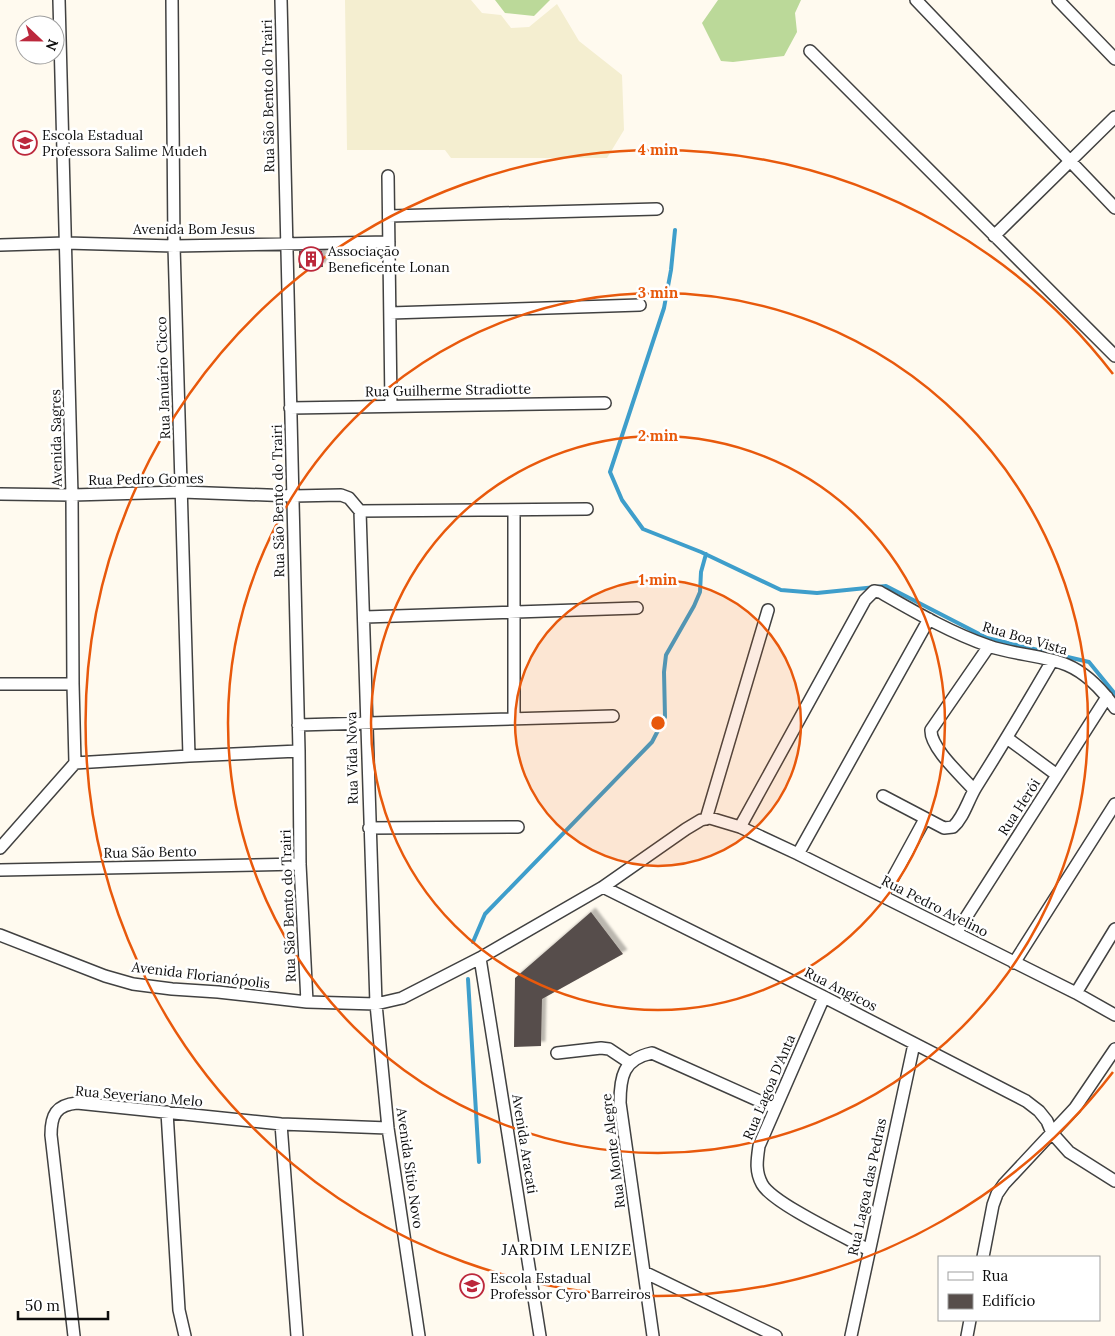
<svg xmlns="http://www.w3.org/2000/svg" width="1115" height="1336" font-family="Lora,serif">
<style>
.farmland{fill:#f4eed0}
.forest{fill:#bbd999}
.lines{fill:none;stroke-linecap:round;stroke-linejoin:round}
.stream{stroke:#3e9ecb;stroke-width:4}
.building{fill:#574e4b;filter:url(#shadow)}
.minor-casing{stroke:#414141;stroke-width:14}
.minor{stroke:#fff;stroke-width:11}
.ring{fill:none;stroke:#e8590c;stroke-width:2.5}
.labels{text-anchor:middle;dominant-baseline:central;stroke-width:5;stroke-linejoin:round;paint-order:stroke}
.street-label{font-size:14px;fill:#0e0e0e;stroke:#fff}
.poi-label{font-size:14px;fill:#0e0e0e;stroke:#fff;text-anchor:start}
.quarter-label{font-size:16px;letter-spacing:1px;fill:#0e0e0e;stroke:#fff}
.centre{fill:#e8590c;stroke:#fff;stroke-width:2.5}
.ring-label{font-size:15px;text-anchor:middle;font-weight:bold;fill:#e8590c;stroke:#fff;stroke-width:5;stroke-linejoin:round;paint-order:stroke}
</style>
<defs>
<filter id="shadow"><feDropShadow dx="4.5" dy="-4.5" stdDeviation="1" flood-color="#0004"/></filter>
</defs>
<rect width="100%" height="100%" fill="#fffaef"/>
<!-- farmland -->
<path class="farmland" d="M345,0H471L482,13L501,15L511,28L529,27L557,4L579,41L622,75L624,130L607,158H451L445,150H347Z"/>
<!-- forest -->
<path class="forest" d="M495,0H550L534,16L505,13Z
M718,0H801L795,13L797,32L784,56L733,62L721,61L702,23Z"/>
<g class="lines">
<!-- stream -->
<path class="stream" d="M675,230L671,270L664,308L610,472L622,500L643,529L701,552L781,590L817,593L886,586L987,638L1089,662L1115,694
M473,942L485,914L652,742L665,717L664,672L666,655L694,606L700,592L701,572L706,554
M468,979L479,1162"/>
</g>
<!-- building -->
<path class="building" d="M299,251H322L323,267L299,268Z
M591,912L623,954L542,999L541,1046L514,1047L515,978Z"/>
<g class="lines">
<!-- minor casing -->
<g class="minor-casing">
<path id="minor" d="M172,0L174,246L189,756
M281,0L299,751L300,864L307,1002
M916,0L1115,208
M1058,0L1115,59
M810,51L1115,356
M388,176L391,405
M389,216L657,209
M994,236L1115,117
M0,245L66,243L174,246L389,242
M390,313L640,305
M290,408L605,403
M0,494L72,495L182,492L293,496L341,495L349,498L360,511
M514,510V718
M360,511L376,1004L388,1128L419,1336
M360,511L587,509
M365,617L637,608
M0,684H73
M298,725L613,716
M1007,738L1057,775
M75,763L189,756L299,751
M974,790C963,777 930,748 931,730L989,646
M883,796L944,828L953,827C964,817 968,800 976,787C1002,746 1027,704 1052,661
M706,819L768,610
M740,827L865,600L874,591L880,592C915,612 951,633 989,646C1014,655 1043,655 1067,665C1086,673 1103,691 1115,708
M369,828L518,827
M0,848L75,763L73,684L72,495L59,0
M798,854L929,619
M0,870L300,864
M603,887L824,997L1026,1101L1039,1111L1047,1121L1052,1133L1069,1152L1115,1181
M883,896L925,819
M956,933L1107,697
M0,935L105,976L133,984L172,989L218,992L307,1002L376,1004L402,998L480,958L603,887L686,829L701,820L710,818L740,827L798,854L1076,993L1115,1015
M480,958L540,1336
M1014,963L1115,804
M1076,993L1115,929
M824,997L759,1146C757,1160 755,1171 762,1184C772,1203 847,1238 869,1250
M557,1053L601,1048L609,1049L630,1063
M167,1112L179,1310L185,1336
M281,1124L297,1336
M983,1257L993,1205L997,1194L1004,1184L1075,1108L1115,1049
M644,1272L776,1336
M74,1336L51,1135C51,1115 56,1105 77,1103L281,1124L388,1128
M653,1336L620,1103C620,1077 623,1059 652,1053L775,1108
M851,1336L914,1044
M967,1336L970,1320"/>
</g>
<!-- minor -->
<use href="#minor" class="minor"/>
</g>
<!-- distance rings -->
<circle cx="658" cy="723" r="143" fill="#e8590c" fill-opacity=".12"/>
<g class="ring">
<circle cx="658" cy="723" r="143"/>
<circle cx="658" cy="723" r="287"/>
<circle cx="658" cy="723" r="430"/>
<path d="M1113 1072A573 573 0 1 1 1113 374"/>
</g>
<!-- icons -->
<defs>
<g id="school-ring" transform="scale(1.25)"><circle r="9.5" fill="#fff" stroke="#bc283c" stroke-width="1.5"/><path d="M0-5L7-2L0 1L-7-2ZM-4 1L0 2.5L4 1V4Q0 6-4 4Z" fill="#bc283c"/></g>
<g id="building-ring" transform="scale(1.25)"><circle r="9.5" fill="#fff" stroke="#bc283c" stroke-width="1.5"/><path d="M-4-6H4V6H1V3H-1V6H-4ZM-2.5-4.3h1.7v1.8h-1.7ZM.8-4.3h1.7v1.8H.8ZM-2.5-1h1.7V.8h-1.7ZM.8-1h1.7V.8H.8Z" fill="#bc283c"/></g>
</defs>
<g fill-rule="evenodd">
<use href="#school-ring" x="25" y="143"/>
<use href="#building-ring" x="311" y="259"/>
<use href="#school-ring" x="472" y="1286"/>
</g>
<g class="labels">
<!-- street labels -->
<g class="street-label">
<text transform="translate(268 96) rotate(-91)">Rua São Bento do Trairi</text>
<text x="194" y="229">Avenida Bom Jesus</text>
<text transform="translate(163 378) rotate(-92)">Rua Januário Cicco</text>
<text transform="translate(448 390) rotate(-1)">Rua Guilherme Stradiotte</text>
<text transform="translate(56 438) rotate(-91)">Avenida Sagres</text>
<text transform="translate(146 479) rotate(-1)">Rua Pedro Gomes</text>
<text transform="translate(278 501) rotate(-91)">Rua São Bento do Trairi</text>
<text transform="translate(1025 638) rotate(16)">Rua Boa Vista</text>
<text transform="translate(352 758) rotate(-91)">Rua Vida Nova</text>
<text transform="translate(1019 807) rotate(-57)">Rua Herói</text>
<text transform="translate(150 852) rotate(-1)">Rua São Bento</text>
<text transform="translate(288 906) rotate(-92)">Rua São Bento do Trairi</text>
<text transform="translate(935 906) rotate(27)">Rua Pedro Avelino</text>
<text transform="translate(201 975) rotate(7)">Avenida Florianópolis</text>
<text transform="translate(841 989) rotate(27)">Rua Angicos</text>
<text transform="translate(769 1087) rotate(-67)">Rua Lagoa D'Anta</text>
<text transform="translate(139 1096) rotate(5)">Rua Severiano Melo</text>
<text transform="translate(525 1144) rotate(81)">Avenida Aracati</text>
<text transform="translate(613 1151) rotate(-97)">Rua Monte Alegre</text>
<text transform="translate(410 1168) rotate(82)">Avenida Sítio Novo</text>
<text transform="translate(867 1187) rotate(-78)">Rua Lagoa das Pedras</text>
</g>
<!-- poi labels -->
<g class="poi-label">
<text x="42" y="135">Escola Estadual<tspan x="42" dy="16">Professora Salime Mudeh</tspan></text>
<text x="328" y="251">Associação<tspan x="328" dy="16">Beneficente Lonan</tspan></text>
<text x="490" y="1278">Escola Estadual<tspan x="490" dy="16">Professor Cyro Barreiros</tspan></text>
</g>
<!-- quarter labels -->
<g class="quarter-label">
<text x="567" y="1249">JARDIM LENIZE</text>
</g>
</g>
<circle cx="658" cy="723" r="8" class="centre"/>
<g class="ring-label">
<text x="658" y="155">4 min</text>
<text x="658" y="298">3 min</text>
<text x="658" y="441">2 min</text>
<text x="658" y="585">1 min</text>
</g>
<!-- legend -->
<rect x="938" y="1256" width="162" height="65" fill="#ffffff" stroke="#9f9f9f"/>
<rect x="948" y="1272" width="25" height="8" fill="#ffffff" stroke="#9f9f9f"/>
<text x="982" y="1281" font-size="15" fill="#0e0e0e">Rua</text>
<rect x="948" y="1294" width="25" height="15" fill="#574e4b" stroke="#9f9f9f"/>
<text x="982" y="1306" font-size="15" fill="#0e0e0e">Edifício</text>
<!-- north arrow -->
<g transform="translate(40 40) rotate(112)"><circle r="24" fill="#ffffff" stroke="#9f9f9f"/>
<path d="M0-4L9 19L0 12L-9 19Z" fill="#bc283c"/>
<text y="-8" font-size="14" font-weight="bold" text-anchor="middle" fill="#0e0e0e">N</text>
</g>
<!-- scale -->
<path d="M18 1311v8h90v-8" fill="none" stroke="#0e0e0e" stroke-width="2.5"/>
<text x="25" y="1311" font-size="15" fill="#0e0e0e" stroke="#ffffff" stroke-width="4" paint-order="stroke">50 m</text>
</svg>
